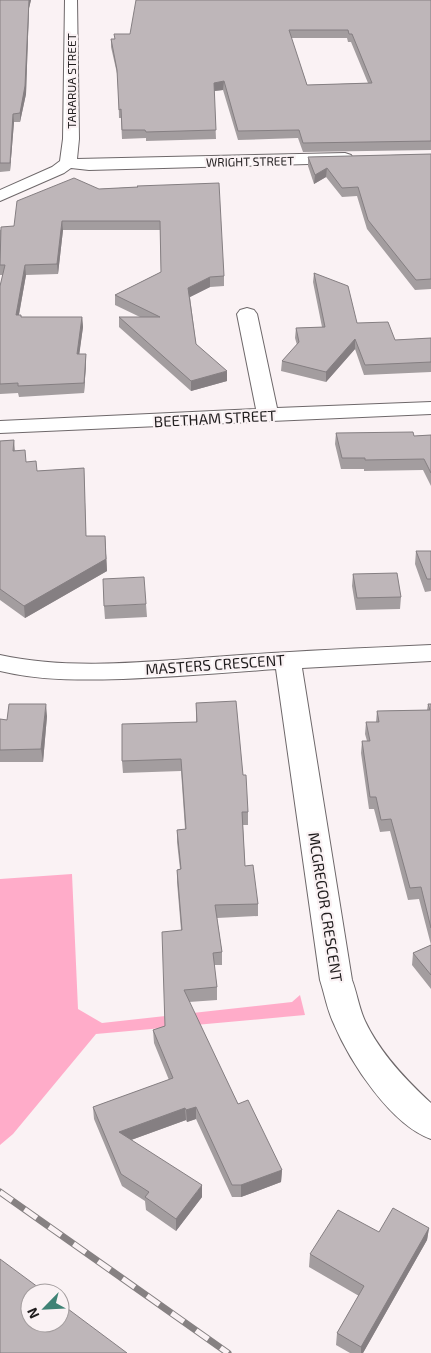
<svg xmlns="http://www.w3.org/2000/svg" width="431" height="1353" font-family="'Exo 2',sans-serif">
<style>
.green{fill:#ffacc9}
.lines{fill:none;stroke-linecap:round;stroke-linejoin:round}
.street-casing{stroke:#6e686a;stroke-width:2}
.street{fill:#fff;fill-rule:evenodd}
.rail-casing{stroke:#868182;stroke-width:7}
.rail{stroke:#faf2f4;stroke-width:5;stroke-dasharray:15;stroke-linecap:butt}
.wall{fill:#a39d9f;fill-rule:evenodd}
.shaded-wall{fill:#857f82}
.building{fill:#beb6b9;stroke:#857f82;fill-rule:evenodd}
.labels{text-anchor:middle;dominant-baseline:central;stroke-width:4.5;stroke-linejoin:round;paint-order:stroke}
.far-street-label{font-size:12px;fill:#201d1e;stroke:#faf2f4}
.street-label{font-size:15px;fill:#201d1e;stroke:#faf2f4}
</style>
<rect width="100%" height="100%" fill="#faf2f4"/>
<!-- green -->
<path class="green" d="M72,874L78,1009L102,1023L292,1002L300,995L305,1015L96,1034L13,1134L0,1145V879Z"/>
<g class="lines">
<!-- street casing -->
<g class="street-casing">
<path id="street" d="M65,0H77L79,139L77,159L345,153L351,155L353,158L351,161L345,163L89,170L71,168L64,173L0,201V190L52,167L60,161L63,139Z
M247,308L254,310L257,314L277,408L431,402V414L0,433V421L256,409L237,314L240,310Z
M431,645V661L302,668L352,980C357,993 359,1008 365,1021C380,1053 406,1080 431,1103V1139C391,1125 350,1062 334,1024C327,1010 325,995 320,980L276,669C225,673 174,677 123,679C81,680 41,681 0,671V655C72,671 153,661 227,656C295,651 363,648 431,645Z"/>
</g>
<!-- street -->
<use href="#street" class="street"/>
<!-- rail casing -->
<g class="rail-casing">
<path id="rail" d="M0,1192L228,1353"/>
</g>
<!-- rail -->
<use href="#rail" class="rail"/>
</g>
<!-- wall -->
<path class="wall" d="M0,0H31L29,8L26,94L20,122H14L10,171L0,172Z
M431,0V150L303,152L298,138L238,140L223,90L214,91L216,139L146,141V138L122,139L121,118H119L118,78L111,47V39H114L130,34ZM291,38H347L348,42H351L368,83L307,85Z
M431,154V289L415,290L367,229L357,196L342,197L326,177L314,184L308,166V157Z
M137,187L224,276V286L210,287L190,297L196,344L227,381L191,391L119,327V317H140L115,305V295L161,272L160,230H63L58,274L26,275L19,315L22,317H82L83,327L79,354H86V364L84,393L19,397L18,393L0,394V286L3,275H0V230L14,226L99,189Z
M314,273L357,323L395,340L431,338V372L364,375L355,349L326,382L281,371L282,361L297,345L295,338L296,328L322,327L313,282Z
M336,433L414,436L431,435V486L423,470L364,471V469H341L335,444Z
M14,440L15,450L26,462L37,471L84,468L86,536H105L107,571L25,618L0,600V441Z
M416,551H431V591L425,592L415,564Z
M353,574L401,597L400,609L356,610L352,586Z
M146,604L147,617L105,619L104,606Z
M196,703L243,775L248,812V825H243L245,866L258,904V916L217,918L222,952V965H214L217,987V1000L189,1002L238,1104L282,1170L281,1182L241,1197H232L196,1119L187,1122L186,1120L131,1140L202,1197L176,1231L146,1210L145,1201L122,1186L94,1119L93,1107L169,1080L154,1043L153,1030L165,1026L181,930L177,882V870L180,869L177,842V830L185,829L181,771L123,773L122,761L196,722Z
M428,704H431V989L412,965L413,953L431,945L419,899L408,900L390,831L380,832L374,809H369L361,753L362,741H367L365,734L366,722H376L377,711L427,710Z
M47,716L43,762H0V719L7,720Z
M429,1228L427,1240L363,1353H350L336,1345L337,1333L359,1296L309,1267L310,1254L379,1232Z"/>
<!-- shaded-wall -->
<path class="shaded-wall" d="M29,0H31L29,8L26,94L20,122V113Z
M224,81L223,90L214,91V83Z
M13,114L14,122L10,171V163Z
M327,168L326,177L314,184L315,175Z
M62,221L63,230L58,274L57,264Z
M25,265L26,275L17,325L16,315Z
M210,277V287L188,298V288Z
M82,317L83,327L78,364L77,354Z
M355,339V349L326,382V372Z
M86,354V364L84,393V383Z
M227,371V381L191,391V381Z
M105,536L107,571L25,618L24,606Z
M46,704L47,716L43,762L41,749Z
M196,1107V1119L187,1122L186,1110Z
M185,1108L186,1120L120,1144L119,1132Z
M282,1170L281,1182L241,1197V1185Z
M202,1185V1197L176,1231V1219Z
M429,1228L427,1240L363,1353H361V1347Z"/>
<!-- building -->
<path class="building" d="M0,0H29L25,86L20,113L13,114L10,163H0Z
M136,0H431V141L303,143L299,130L238,131L224,81L214,83L216,130L146,132L145,130H122L121,109L119,110L117,70L111,39H115L114,34H130ZM289,30H348L349,34H352L372,83L307,85Z
M431,154V279L416,280L368,220L358,187L342,188L327,168L315,175L308,157Z
M74,178L99,189L138,187L137,186L219,183L224,276L210,277L188,288L196,344L227,371L191,381L119,317H160L115,295L161,272L160,221H62L57,264L25,265L16,315H21V317H82L77,354H86L84,383L18,386V383L0,384V286L5,265H0L1,227L14,226L17,201Z
M314,273L348,286L357,323L388,322L395,340L431,338V362L365,365L355,339L326,372L282,361L299,342L296,328L325,327Z
M413,432L414,436L431,435V473L424,459L365,460V458H342L336,433Z
M14,440L13,451L25,450L26,462L36,461L37,471L84,468L86,536H105L106,559L24,606L0,589V441Z
M416,551H431V579H427Z
M397,573L401,597L357,598L353,574Z
M144,577L146,604L104,606L103,579Z
M236,701L243,775H246L248,812H242L245,866L253,865L258,904L215,905L222,952L213,953L217,987L184,990L238,1104L248,1100L282,1170L241,1185H232L196,1107L186,1110L185,1108L119,1132L202,1185L176,1219L145,1197L149,1192L121,1174L93,1107L173,1078L153,1030L165,1026L162,932L182,930L177,870L181,869L177,830L186,829L181,759L122,761V724L197,722L196,703Z
M9,704H46L41,749L0,750V719L7,720Z
M428,704H431V928L421,887L410,888L391,819L381,820L376,797H370L362,741H370L366,722H379L377,711L430,710Z
M431,945V975L413,953Z
M393,1208L429,1228L361,1347L337,1333L364,1286L310,1254L338,1210L379,1232Z
M0,1259L46,1293H30V1323H60V1303L127,1353H0Z"/>
<g class="labels">
<!-- far-street labels -->
<g class="far-street-label">
<text transform="translate(71 81) rotate(-90)">TARARUA STREET</text>
<text transform="translate(250 161) rotate(-1)">WRIGHT STREET</text>
</g>
<!-- street labels -->
<g class="street-label">
<text transform="translate(215 418) rotate(-3)">BEETHAM STREET</text>
<text transform="translate(215 664) rotate(-4)">MASTERS CRESCENT</text>
<text transform="translate(326 907) rotate(81)">MCGREGOR CRESCENT</text>
</g>
</g>
<!-- north arrow -->
<g transform="translate(45 1308) rotate(246)"><circle r="24" fill="#faf2f4" stroke="#a39d9e"/>
<path d="M0-4L9 19L0 12L-9 19Z" fill="#3f8275"/>
<text y="-8" font-size="14" font-weight="bold" text-anchor="middle" fill="#201d1e">N</text>
</g>
</svg>
